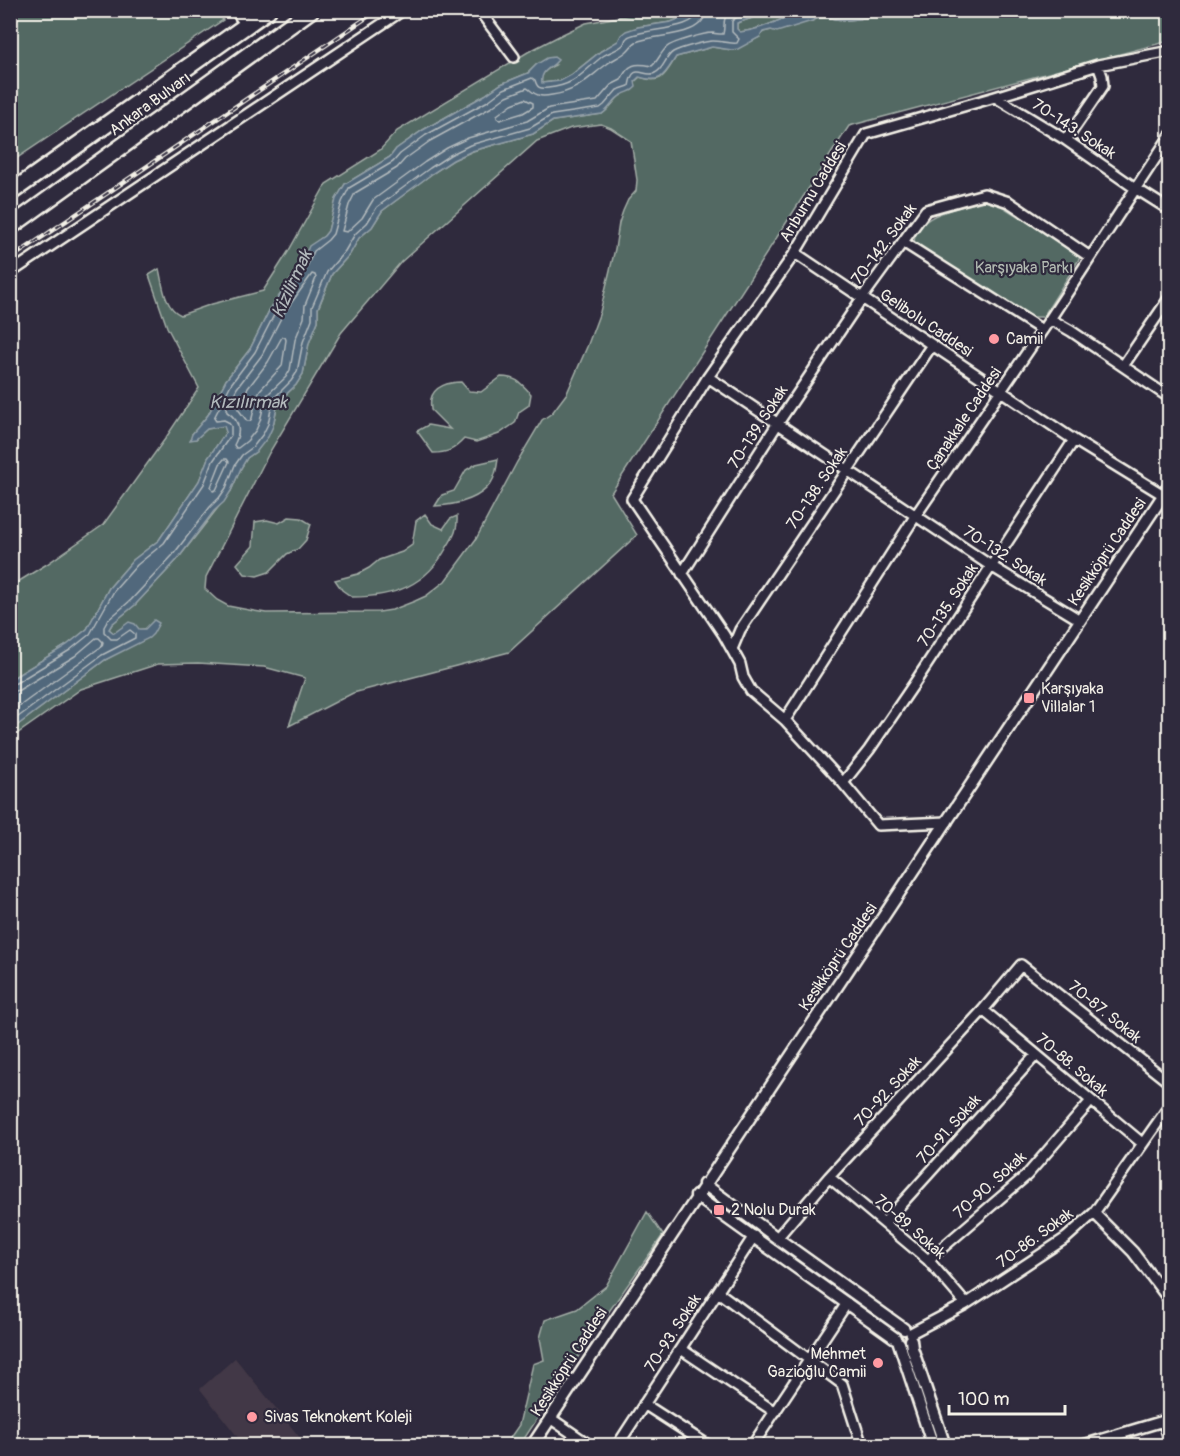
<svg xmlns="http://www.w3.org/2000/svg" width="1180" height="1456" font-family="Pangolin,sans-serif">
<style>
.built{fill:#423846}
.green{fill:#526964;stroke:#a3ada6;stroke-width:1.5;fill-rule:evenodd}
.water{fill:#51687c;stroke:#929fa7;stroke-width:1.5}
.lines{fill:none;stroke-linecap:round;stroke-linejoin:round}
.shore{stroke:#b3babd;stroke-width:1.5}
.minor-casing{stroke:#f4f1e8;stroke-width:14}
.tertiary-casing{stroke:#f4f1e8;stroke-width:15}
.trunk-casing{stroke:#f4f1e8;stroke-width:20}
.minor{stroke:#2f2a3d;stroke-width:9}
.tertiary{stroke:#2f2a3d;stroke-width:10}
.trunk{stroke:#2f2a3d;stroke-width:15}
.rail-casing{stroke:#f4f1e8;stroke-width:4.5}
.rail{stroke:#2f2a3d;stroke-width:2;stroke-dasharray:7;stroke-linecap:butt}
.poi-dot{fill:#ff9aa2;stroke:#2f2a3d;stroke-width:2}
.labels{text-anchor:middle;dominant-baseline:central;stroke-width:4.5;stroke-linejoin:round;paint-order:stroke}
.street-label{font-size:16px;fill:#f4f1e8;stroke:#2f2a3d}
.park-label{font-size:16px;fill:#b3bbb3;stroke:#2f2a3d}
.poi-label{font-size:16px;fill:#f4f1e8;stroke:#2f2a3d;text-anchor:start}
.water-label{font-size:18px;font-style:italic;fill:#b3babd;stroke:#2f2a3d}
</style>
<rect width="100%" height="100%" fill="#2f2a3d"/>
<filter id="ink" filterUnits="userSpaceOnUse"><feTurbulence type="fractalNoise" baseFrequency=".0167" numOctaves="2"/><feDisplacementMap in="SourceGraphic" scale="12" xChannelSelector="R" yChannelSelector="G"/><feConvolveMatrix kernelMatrix="1 2 1 2 8 2 1 2 1" color-interpolation-filters="sRGB"/></filter>
<g filter="url(#ink)">
<!-- built -->
<path class="built" d="M235,1358L306,1445H244L200,1389Z"/>
<!-- green -->
<path class="green" d="M11,10H217L223,20L11,162Z
M900,10L1169,11V41L849,126L611,493L637,535L509,652L353,693L289,726L305,678L264,667L198,663L158,664L81,689L11,738V730L105,660L124,649L145,629L114,634L109,629L112,624L135,605L177,560L231,491L241,468L247,458L257,451L273,426L278,402L296,385L303,374L309,343L318,321V309L332,274L350,254L359,238L372,227L382,211L433,173L453,160L473,151L533,134L553,121L602,114L608,109L620,95L640,77C662,85 665,75 676,57L712,47L732,50L760,37L763,32L812,21C824,14 836,21 849,20C865,19 881,15 897,12ZM601,124L611,128L631,141L637,180L636,191L628,200L623,211L619,223L615,249L600,312L587,347L567,393L552,413L542,420L517,462L476,539L445,581L426,596L415,601L392,610L379,612L266,613L254,611L228,606L217,600L205,589L206,577L269,453L341,333L401,262L537,141L571,128Z
M650,11H699L671,22L638,27L619,41L601,51L571,75L560,81L541,83C541,72 546,70 555,65L537,64L528,73L501,84L485,95L423,130L396,149L390,157L345,184L336,200L328,231L324,236L309,247L300,267L270,309L250,349L226,380L208,415L192,434L196,439L207,429L225,426L226,432L208,458L199,481L159,540L133,560L109,588L87,629L67,645L11,679V586L47,564L103,525L165,439L199,388L167,327L149,275L159,269C163,285 164,308 181,315L212,304L263,291L288,252L326,184L380,150L397,131L528,52L563,34L586,23Z
M763,11H845C829,16 814,9 799,13C779,19 761,30 740,32L737,29V23L752,18L757,14Z
M984,201L997,203L1081,256L1043,317H1027L914,243C915,213 961,207 984,201Z
M501,377C516,377 520,382 531,394L529,405L519,412L515,423L499,434L476,442L464,439C454,450 447,453 433,453L417,431L428,425L450,429L431,410C431,407 430,403 431,399C434,386 449,382 461,382L469,391L481,392Z
M498,459C497,467 496,476 491,483C479,500 455,505 435,506L442,495L454,491L466,470L476,464Z
M425,514L432,524L443,529L450,519L457,516C458,529 454,536 447,547C426,586 394,597 352,597L342,590L335,580L358,574L369,568L379,560L402,552L412,545L416,521Z
M289,517L301,518L311,524L306,540L298,549L287,554L269,572L257,576L245,574L237,564L253,546L255,522L267,520L279,523Z
M647,1212L663,1235L593,1334L520,1445H505L519,1425L533,1364L544,1360L540,1338L545,1320L577,1309L606,1286Z"/>
<!-- water -->
<path class="water" d="M845,11H900L897,12C881,15 865,19 849,20C836,21 824,14 812,21L777,32L771,30L763,32L760,37L738,49L732,50L712,47L676,57C664,75 662,84 639,77L635,81L636,87C631,93 628,91 622,95C614,98 610,109 602,114L553,121L533,134L472,151L453,160L433,173L382,211L372,227L359,238L350,254L332,274L318,308V321L309,343L303,374L296,385L278,402L273,426L268,437L257,451L247,458L241,468L231,491L224,502L214,511L177,560L135,605L112,624L109,629L114,633L129,622L135,624L139,629H145L154,620L159,623L153,634L149,638L105,660L11,730V679L67,645L87,629L109,588L133,560L159,540L199,481L208,458L226,432L224,426L207,429L196,439L190,440L192,434L208,415L226,380L250,349L270,309L300,267L309,246L324,236L328,231L336,199L345,184L390,157L396,149L423,130L485,95L501,84L528,73L537,64L547,58L554,57L558,60C551,69 540,70 542,83L560,81L571,75L601,51L618,41L621,35L626,31L638,27L671,22L699,11H763L757,14L752,18L737,23V29L740,32C762,30 779,19 799,13C814,9 829,16 845,11Z"/>
<g class="lines">
<!-- shore -->
<path class="shore" d="M706,10C705,38 654,34 636,42C631,45 631,48 626,52C620,57 613,59 607,64C588,78 577,92 552,95C547,96 542,97 538,95C533,94 531,90 527,88L507,96L492,107L430,141L405,159L397,168L355,193L349,205L342,231L347,232L362,218L373,200L425,162L447,148L468,138L527,121L549,108L597,101L611,85L621,80C628,63 636,63 652,66C658,61 661,52 667,47C673,42 704,33 713,33C716,34 720,34 723,34C726,24 720,18 733,10
M525,99L533,103V107L523,113L500,120L497,118V115L512,104Z
M312,274L315,275L316,278L305,305L304,318L295,340L290,370L286,377L266,396L260,421L256,430L247,441L238,448H236L234,445C241,432 240,420 227,412L226,409L237,388L262,355L282,316Z
M282,337H285L286,340L282,366L260,390L257,396L252,418L250,421H247L238,409V406L245,392L268,362Z
M224,459H227L229,462L216,490L213,491L211,487L220,464Z
M10,684L16,683L70,650L90,634L114,591L137,565L164,543L204,484L213,461L231,435V426L228,422L224,420L216,421L214,418L231,384L255,352L275,313L305,271L314,251L328,240L333,234L342,202L349,188L393,162L400,154L426,135L488,101L504,89L532,78L535,80C537,88 540,89 548,88C577,85 582,72 603,56C609,52 618,50 623,45C627,40 623,41 628,37C643,28 697,31 699,10
M10,692L19,690L75,656L96,638H99L103,642L102,646L10,713
M10,723L102,655L135,638V634L130,630L117,639H111L104,632V627L108,620L131,600L172,556L210,507L219,498L226,488L235,465L242,455L253,447L263,434L268,424L273,399L291,381L297,372L303,342L312,319V307L327,272L345,251L355,234L367,223L377,207L430,168L450,155L470,145L530,128L552,115L600,108L604,105L617,90L629,86C633,60 645,79 655,73C664,69 665,57 673,52C680,48 706,41 713,41C721,41 729,44 737,43L739,39L732,32V21C737,15 746,16 751,10"/>
<!-- minor casing -->
<g class="minor-casing">
<path id="minor" d="M479,10L514,57
M995,97L1066,140L1135,188L1170,210
M1066,140L1103,86L1102,76L1098,65
M903,242L1042,330
M795,253L1074,440L1170,499
M10,273L403,10
M1050,319L1071,331L1170,398
M1123,366L1170,297
M708,377L991,566L1080,620
M682,574L778,423L862,298L926,210L984,194L1009,202L1090,257
M732,649L740,630L932,345
M785,720L916,515L1050,319L1170,136
M843,783L869,750L914,684L1074,440
M947,822L878,825L843,783L785,720L751,691L743,677L740,664L724,635L632,499L708,377L795,253L866,134L995,97L1098,65L1170,51
M983,1010L1142,1143
M829,1177L928,1260L966,1304
M1094,1213L1133,1252L1170,1301
M884,1223L1036,1055
M777,1238L829,1177L983,1010L1021,965L1170,1083
M928,1260L1027,1175L1091,1101
M718,1292L842,1384L862,1446
M911,1333L966,1304L1066,1238L1094,1213L1170,1105
M681,1349L775,1412
M644,1404L709,1446
M550,1418L591,1446
M1163,1421L1170,1440
M617,1446L754,1236
M752,1446L847,1303
M1080,1446L1170,1419"/>
</g>
<!-- tertiary casing -->
<g class="tertiary-casing">
<path id="tertiary" d="M236,10L247,26
M704,1184L777,1238L904,1329
M696,1196L895,1338
M911,1340L912,1348L945,1446
M899,1343L933,1446
M532,1446L1170,485"/>
</g>
<!-- trunk casing -->
<g class="trunk-casing">
<path id="trunk" d="M10,193L268,10
M10,227L311,10"/>
</g>
<!-- minor -->
<use href="#minor" class="minor"/>
<!-- tertiary -->
<use href="#tertiary" class="tertiary"/>
<!-- trunk -->
<use href="#trunk" class="trunk"/>
<!-- rail casing -->
<g class="rail-casing">
<path id="rail" d="M10,259L378,10"/>
</g>
<!-- rail -->
<use href="#rail" class="rail"/>
</g>
</g>
<!-- markers -->
<g class="poi-dot">
<circle cx="994" cy="339" r="6"/>
<rect x="1023" y="692" width="12" height="12" rx="3"/>
<rect x="713" y="1204" width="12" height="12" rx="3"/>
<circle cx="878" cy="1363" r="6"/>
<circle cx="252" cy="1417" r="6"/>
</g>
<g class="labels">
<!-- street labels -->
<g class="street-label">
<text transform="translate(150 104) rotate(-36)">Ankara Bulvarı</text>
<text transform="translate(1074 129) rotate(33)">70-143. Sokak</text>
<text transform="translate(813 192) rotate(-59)">Arıburnu Caddesi</text>
<text transform="translate(884 244) rotate(-53)">70-142. Sokak</text>
<text transform="translate(926 323) rotate(34)">Gelibolu Caddesi</text>
<text transform="translate(964 419) rotate(-56)">Çanakkale Caddesi</text>
<text transform="translate(758 427) rotate(-57)">70-139. Sokak</text>
<text transform="translate(817 488) rotate(-56)">70-138. Sokak</text>
<text transform="translate(1107 552) rotate(-56)">Kesikköprü Caddesi</text>
<text transform="translate(1005 556) rotate(33)">70-132. Sokak</text>
<text transform="translate(948 605) rotate(-57)">70-135. Sokak</text>
<text transform="translate(838 957) rotate(-56)">Kesikköprü Caddesi</text>
<text transform="translate(1105 1012) rotate(39)">70-87. Sokak</text>
<text transform="translate(1072 1065) rotate(40)">70-88. Sokak</text>
<text transform="translate(888 1091) rotate(-47)">70-92. Sokak</text>
<text transform="translate(949 1129) rotate(-48)">70-91. Sokak</text>
<text transform="translate(990 1185) rotate(-42)">70-90. Sokak</text>
<text transform="translate(910 1227) rotate(41)">70-89. Sokak</text>
<text transform="translate(1035 1238) rotate(-36)">70-86. Sokak</text>
<text transform="translate(673 1333) rotate(-57)">70-93. Sokak</text>
<text transform="translate(569 1362) rotate(-57)">Kesikköprü Caddesi</text>
</g>
<!-- park labels -->
<g class="park-label">
<text x="1024" y="268">Karşıyaka Parkı</text>
</g>
<!-- poi labels -->
<g class="poi-label">
<text x="1006" y="339">Camii</text>
<text x="1041" y="689">Karşıyaka<tspan x="1041" dy="18">Villalar 1</tspan></text>
<text x="731" y="1210">2 Nolu Durak</text>
<text x="866" y="1354" text-anchor="end">Mehmet<tspan x="866" dy="18">Gazioğlu Camii</tspan></text>
<text x="264" y="1417">Sivas Teknokent Koleji</text>
</g>
<!-- water labels -->
<g class="water-label">
<text transform="translate(292 284) rotate(-65)">Kizilirmak</text>
<text x="248" y="402">Kızılırmak</text>
</g>
</g>
<!-- margin -->
<rect width="1180" height="1456" fill="none" stroke="#2f2a3d" stroke-width="36"/>
<rect x="18" y="18" width="1144" height="1420" fill="none" stroke="#f4f1e8" stroke-width="2" filter="url(#ink)"/>
<!-- scale -->
<path d="M949 1405v9h116v-9" fill="none" stroke="#f4f1e8" stroke-width="3"/>
<text x="958" y="1405" font-size="18" fill="#f4f1e8" stroke="#2f2a3d" stroke-width="4.5" paint-order="stroke">100 m</text>
</svg>
